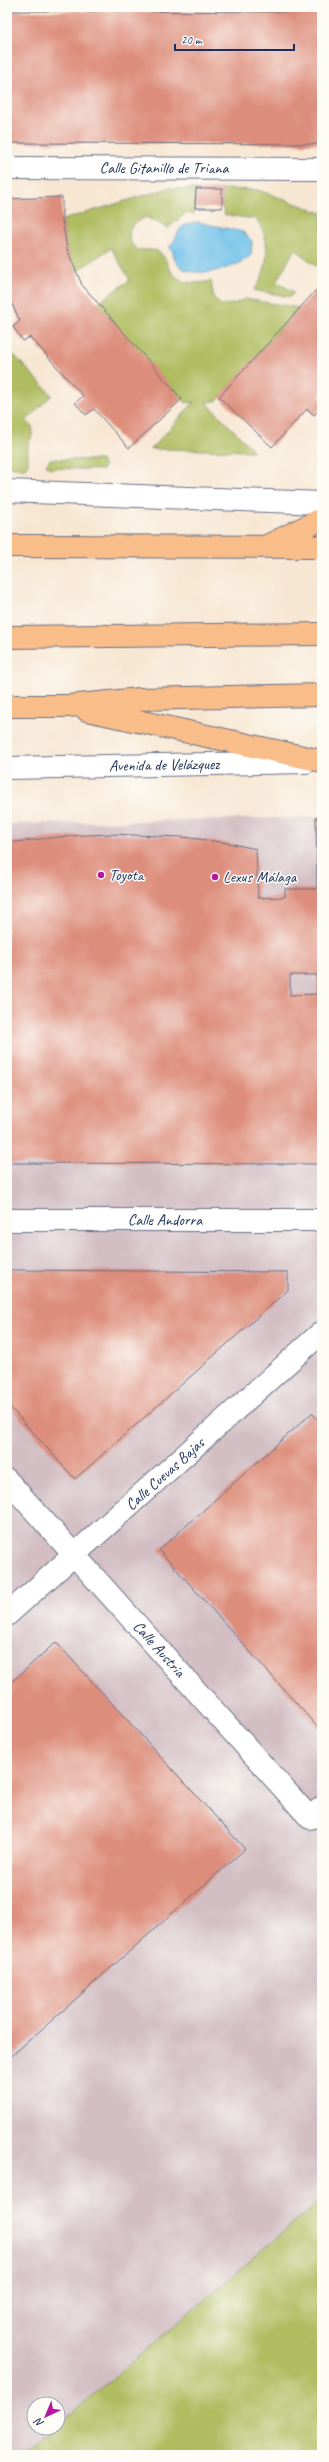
<svg xmlns="http://www.w3.org/2000/svg" width="329" height="2462" font-family="Caveat,sans-serif">
<style>
.industrial{fill:#d2bec3}
.green{fill:#afbc5e;stroke:#65765e}
.water{fill:#6bbee7;stroke:#4376a2}
.building{fill:#dd8d7b;fill-rule:evenodd}
.lines{fill:none;stroke-linecap:round;stroke-linejoin:round}
.pedestrian-casing{stroke:#686f86;stroke-width:24}
.minor-casing{stroke:#686f86;stroke-width:24}
.motorway-casing{stroke:#686f86;stroke-width:24}
.pedestrian{stroke:#fff;stroke-width:22}
.minor{stroke:#fff;stroke-width:22}
.motorway{stroke:#f8bd89;stroke-width:22}
.poi-dot{fill:#b5179e;stroke:#fdfcf7;stroke-width:1.5}
.labels{text-anchor:middle;dominant-baseline:central;stroke-width:3;stroke-linejoin:round;paint-order:stroke}
.street-label{font-size:16px;fill:#1b2f5e;stroke:#fdfcf7}
.poi-label{font-size:16px;fill:#1b2f5e;stroke:#fdfcf7;text-anchor:start}
</style>
<rect width="100%" height="100%" fill="#fdfcf7"/>
<filter id="ink" filterUnits="userSpaceOnUse"><feTurbulence type="fractalNoise" baseFrequency=".025" numOctaves="2"/><feDisplacementMap in="SourceGraphic" scale="8" xChannelSelector="R" yChannelSelector="G"/><feConvolveMatrix kernelMatrix="1 2 1 2 8 2 1 2 1" color-interpolation-filters="sRGB"/></filter>
<filter id="wash" filterUnits="userSpaceOnUse"><feTurbulence type="fractalNoise" baseFrequency=".012" numOctaves="4" result="noise"/><feDisplacementMap in="SourceGraphic" scale="16" xChannelSelector="R" yChannelSelector="G"/><feGaussianBlur stdDeviation="0.9" result="paint"/><feColorMatrix in="noise" values="0 0 0 0 0 0 0 0 0 0 0 0 0 0 0 0 0 1.4 0 .05"/><feComposite in="paint" operator="in"/></filter>
<g filter="url(#wash)">
<rect width="100%" height="100%" fill="#f7e6d1"/>
<!-- industrial -->
<path class="industrial" d="M322,817V2199L58,2425V2404H34V2428H55L23,2455H7V824Z"/>
<!-- green -->
<path class="green" d="M169,188L196,189L194,214L186,213L168,228L146,217L136,222L129,230L130,241L136,249C142,251 152,249 157,251C166,255 166,264 171,271C180,285 197,284 211,281L214,298L221,305L233,304L246,299L299,308L217,401L206,402L254,451L151,449L194,402L186,403L182,399L96,304L130,280L111,248L76,272L67,249L62,220Z
M222,189L258,190L322,213V271L295,249L276,282L294,292L290,297L254,290C269,271 272,239 256,219L225,215L222,208Z
M12,353L52,395L26,421L32,426L33,433L28,445V464L24,469L7,465V421H9L7,419V358Z
M50,459L101,460L104,467L102,470L49,468L46,465Z
M322,2199V2455H23L55,2428H58V2425Z"/>
<!-- water -->
<path class="water" d="M198,222L243,232L252,241L251,255C237,270 177,286 173,253C172,248 170,251 170,246C182,234 173,225 198,222Z"/>
<g id="blocks">
<!-- building -->
<path class="building" d="M7,11L322,12V144L7,143Z
M196,189H222V208H195Z
M62,197V220L67,249L82,285L182,399L129,448L94,409L86,415L75,403L83,396L30,337L23,341L13,327L20,321L7,294V199Z
M322,278V393L319,396L322,399V407L314,415L307,409L272,447L219,397L318,288Z
M316,817H322V1164L7,1163V843L67,836L108,834L183,837L228,843L256,849L258,898L285,897V889H317ZM290,975H317V994L290,995Z
M7,1270L288,1272V1290L75,1479L7,1404Z
M312,1413L322,1424V1732L159,1550Z
M56,1642L245,1849L7,2060V1686Z"/>
</g>
</g>
<g filter="url(#ink)">
<use href="#blocks" fill-opacity="0" stroke="#686f86" stroke-width="1"/>
<g class="lines">
<!-- pedestrian casing -->
<g class="pedestrian-casing">
<path id="pedestrian" d="M7,168L322,169"/>
</g>
<!-- minor casing -->
<g class="minor-casing">
<path id="minor" d="M7,491L322,503
M7,768L306,762
M7,1220H322
M7,1480L310,1818L322,1807
M7,1615L322,1332"/>
</g>
<!-- motorway casing -->
<g class="motorway-casing">
<path id="motorway" d="M269,545L322,519
M7,546L322,547
M7,637L322,634
M7,706H68L140,699L322,695
M87,710L322,761"/>
</g>
<!-- pedestrian -->
<use href="#pedestrian" class="pedestrian"/>
<!-- minor -->
<use href="#minor" class="minor"/>
<!-- motorway -->
<use href="#motorway" class="motorway"/>
</g>
</g>
<!-- markers -->
<g class="poi-dot">
<circle cx="101" cy="875" r="4"/>
<circle cx="215" cy="877" r="4"/>
</g>
<g class="labels">
<!-- street labels -->
<g class="street-label">
<text x="164" y="168">Calle Gitanillo de Triana</text>
<text transform="translate(164 765) rotate(-1)">Avenida de Velázquez</text>
<text x="165" y="1220">Calle Andorra</text>
<text transform="translate(165 1474) rotate(-42)">Calle Cuevas Bajas</text>
<text transform="translate(159 1649) rotate(48)">Calle Austria</text>
</g>
<!-- poi labels -->
<g class="poi-label">
<text x="109" y="875">Toyota</text>
<text x="223" y="877">Lexus Málaga</text>
</g>
</g>
<!-- margin -->
<rect width="329" height="2462" fill="none" stroke="#fdfcf7" stroke-width="24"/>
<!-- north arrow -->
<g transform="translate(46 2416) rotate(224)"><circle r="19" fill="#fdfcf7" stroke="#a3aaba"/>
<path d="M0-3L7 15L0 10L-7 15Z" fill="#b5179e"/>
<text y="-6" font-size="11" font-weight="bold" text-anchor="middle" fill="#1b2f5e">N</text>
</g>
<!-- scale -->
<path d="M175 44v6h119v-6" fill="none" stroke="#1b2f5e" stroke-width="2"/>
<text x="181" y="44" font-size="12" fill="#1b2f5e" stroke="#fdfcf7" stroke-width="3" paint-order="stroke">20 m</text>
</svg>
